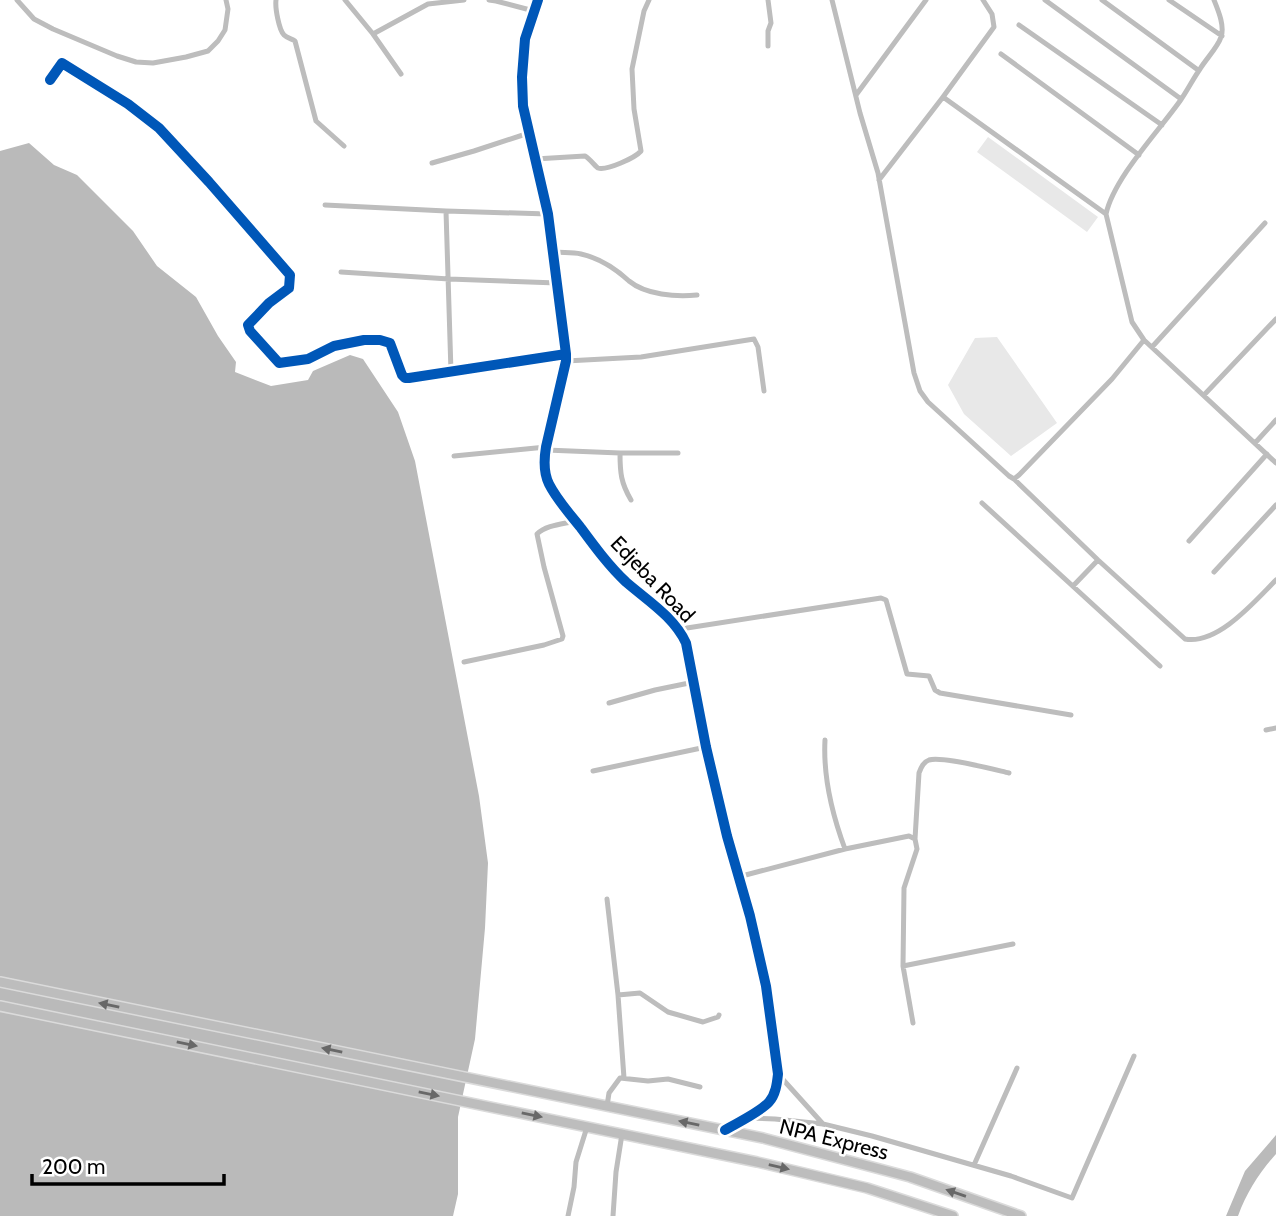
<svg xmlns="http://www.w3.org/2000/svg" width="1276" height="1216" font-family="Cabin,sans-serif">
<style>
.green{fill:#e8e8e8}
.water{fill:#bababa}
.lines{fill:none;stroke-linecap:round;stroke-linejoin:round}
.primary-casing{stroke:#dbdbdb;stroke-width:12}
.street{stroke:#bdbdbd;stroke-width:5}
.primary{stroke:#bdbdbd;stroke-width:9}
.cycleway-casing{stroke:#fff;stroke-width:15}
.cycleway{stroke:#0057b8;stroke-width:10}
.oneway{fill:#686868}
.labels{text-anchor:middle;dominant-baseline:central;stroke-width:5;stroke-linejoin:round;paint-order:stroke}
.street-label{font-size:21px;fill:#000;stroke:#fff}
</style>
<rect width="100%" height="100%" fill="#fff"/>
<!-- green -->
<path class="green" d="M988,137L1098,217L1087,232L977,152Z
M997,337L1057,423L1011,456L964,414L948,385L975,338Z"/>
<!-- water -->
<path class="water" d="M29,143L54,165L77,175L133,231L157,266L196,297L218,336L236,362L235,372L271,386L308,380L313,371L350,355L363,359L398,412L415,461L479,796L488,863L485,928L475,1039L458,1117V1194L453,1216H0V151Z
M1276,1135V1154C1259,1173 1247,1192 1238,1216H1226L1245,1171Z"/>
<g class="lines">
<!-- primary casing -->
<g class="primary-casing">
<path id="primary" d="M0,982L763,1138L910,1177L1021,1216
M0,1006L757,1162L867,1188L953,1216"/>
</g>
<!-- street -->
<path class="street" d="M17,0L34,19L53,29L117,56L136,62L153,63L186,57L208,51L218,41L225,30L228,9L226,0
M276,0C275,8 279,30 284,35C287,38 292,39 295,41L316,121L344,146
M345,0L373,34L401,74
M489,0L496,1L534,11
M538,0L525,39L522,77L523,106L548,214L566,354V361L546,447C544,459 543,472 549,484C557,500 570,514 581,528C595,547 609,566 626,582C648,601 674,617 686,643L706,747L727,836L750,916L766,986L778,1074C777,1083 776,1094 769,1101C760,1112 737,1123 725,1130
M768,0L771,23L768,31V46
M832,0L860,113L878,173L914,373L920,391L928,402L1009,476L1014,479L1019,475L1112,379L1144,340
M1045,0L1181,99
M1102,0L1198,70
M1169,0L1222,36
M1214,0C1218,10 1225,26 1221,37C1218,47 1206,59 1200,69C1193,79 1187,91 1180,101C1158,132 1114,178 1106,214L1132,322L1144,340L1276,463
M1019,25L1162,125
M373,34L428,4L464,0
M1001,54L1139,155
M50,80L62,63L128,104L159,128L209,182L290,275L289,288L269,303L248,325L250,331L279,363L308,359L334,346L364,340H380L390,343L402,375L405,378H409L566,354
M856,95L926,0
M943,97L1106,214
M535,159L585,156C589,158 596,167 598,168C606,171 635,158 641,151L634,109L632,69L644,11L649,0
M432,163L474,151L529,133
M879,180L943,97L994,27L992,14L983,0
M325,205L446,211L548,214
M446,211L451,372
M554,252C563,253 572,252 581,254C599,258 616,269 629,281C646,295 676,297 697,295
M341,272L449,279L557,283
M1152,347L1265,223
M566,361L641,357L754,339L758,347L764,391
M1204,395L1276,319
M1255,443L1276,420
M546,450L620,453H678
M620,453C620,473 621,483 631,500
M454,456L546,447
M1014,479L1098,560L1185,639C1218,645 1255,601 1276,580
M982,503L1160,666
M1189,541L1267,454
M1214,572L1276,505
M1073,586L1098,560
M681,631L687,628L881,598L886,600L907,674L929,676L935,690L940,693L1071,715
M464,662L544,645L562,639L563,636L544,567L537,534C546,525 563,524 575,521
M609,703L655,690L694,682
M1266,730L1276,728
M825,740C823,777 832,814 845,849
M593,771L706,747
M915,839L919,773C921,768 923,762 929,760C943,756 992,769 1009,773
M738,877L845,849L909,836L915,839L917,849L904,888L903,966L1013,944
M607,899L618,995
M903,966L913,1023
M778,1074L823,1124
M624,1078L618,995L640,993L668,1012L703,1022L718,1017L719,1015
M607,1106L609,1093L620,1078L648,1081L668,1079L700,1087
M747,1118L775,1119L823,1124L872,1136L1011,1176L1072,1198L1134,1056
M974,1165L1017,1068
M568,1216L574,1187L576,1162L587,1127
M613,1216L616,1172L622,1134"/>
<!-- primary -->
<use href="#primary" class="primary"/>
<!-- cycleway casing -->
<g class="cycleway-casing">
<path id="cycleway" d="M538,0L525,39L522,77L523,106L548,214L566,354V361L546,447C544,459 543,472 549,484C557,500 570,514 581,528C595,547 609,566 626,582C648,601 674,617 686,643L706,747L727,836L750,916L766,986L778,1074C777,1083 776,1094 769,1102C760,1112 737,1123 725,1130
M50,80L62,63L128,104L159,128L209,182L290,275L289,288L269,303L248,325L250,331L279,363L308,359L334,346L364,340H380L390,343L402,375L405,378H409L566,354"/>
</g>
<!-- cycleway -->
<use href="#cycleway" class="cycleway"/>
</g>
<!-- one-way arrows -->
<defs><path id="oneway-solid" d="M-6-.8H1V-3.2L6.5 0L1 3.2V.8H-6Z" transform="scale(1.75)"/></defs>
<g class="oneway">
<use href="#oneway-solid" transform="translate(109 1005) rotate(-168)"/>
<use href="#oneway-solid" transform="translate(187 1044) rotate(12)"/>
<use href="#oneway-solid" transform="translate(332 1050) rotate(-168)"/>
<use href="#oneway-solid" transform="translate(429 1094) rotate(11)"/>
<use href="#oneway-solid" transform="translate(532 1115) rotate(12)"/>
<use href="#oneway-solid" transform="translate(689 1123) rotate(-168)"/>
<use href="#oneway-solid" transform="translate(779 1167) rotate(13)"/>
<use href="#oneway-solid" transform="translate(956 1193) rotate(-161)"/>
</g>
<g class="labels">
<!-- street labels -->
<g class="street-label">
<text transform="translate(653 579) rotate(46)">Edjeba Road</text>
<text transform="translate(834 1139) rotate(14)">NPA Express</text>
</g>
</g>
<!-- scale -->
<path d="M32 1174v10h192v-10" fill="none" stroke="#000000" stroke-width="3.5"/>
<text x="42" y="1174" font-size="21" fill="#000000" stroke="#ffffff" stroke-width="5" paint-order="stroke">200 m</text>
</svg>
